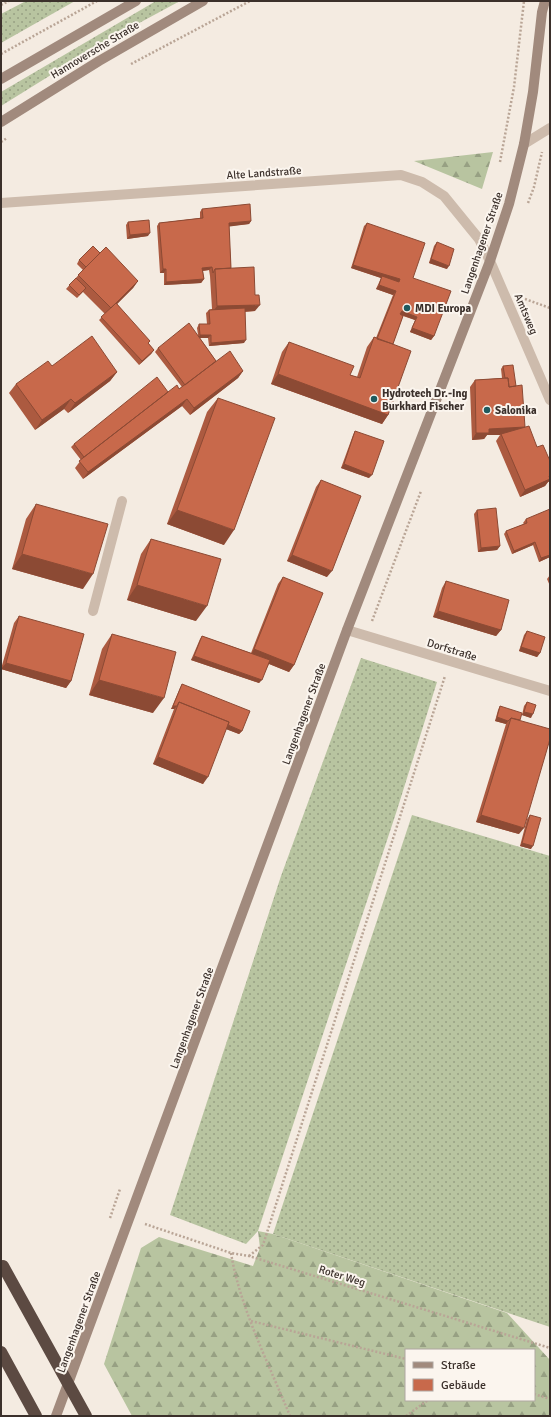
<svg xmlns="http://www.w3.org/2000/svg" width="551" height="1417" font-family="Signika,sans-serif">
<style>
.grass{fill:url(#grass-dots)}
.forest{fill:url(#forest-firs);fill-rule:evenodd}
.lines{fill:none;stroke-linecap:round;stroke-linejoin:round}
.path{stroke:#b9a596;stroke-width:2.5;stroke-dasharray:2 2;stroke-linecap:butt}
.lane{stroke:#cdbbac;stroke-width:10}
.street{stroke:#cdbbac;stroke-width:10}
.secondary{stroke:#a18a7d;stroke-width:10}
.highway{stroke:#5c4a42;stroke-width:12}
.highway-bridge{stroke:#5c4a42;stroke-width:12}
.wall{fill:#ac5a40}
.shaded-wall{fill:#8c4a34}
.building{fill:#c8694b;stroke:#8c4a34}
.poi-dot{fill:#1f5a5e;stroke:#fbf5ee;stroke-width:1.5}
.labels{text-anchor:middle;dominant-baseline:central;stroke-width:4;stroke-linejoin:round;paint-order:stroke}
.street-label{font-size:11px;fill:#3b302b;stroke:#fbf5ee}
.poi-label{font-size:11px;font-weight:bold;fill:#3b302b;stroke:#fbf5ee;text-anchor:start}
</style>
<defs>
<pattern id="grass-dots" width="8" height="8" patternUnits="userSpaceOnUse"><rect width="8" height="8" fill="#b8c4a0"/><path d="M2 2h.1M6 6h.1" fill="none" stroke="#97a083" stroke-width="1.8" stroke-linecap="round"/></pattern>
<pattern id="forest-firs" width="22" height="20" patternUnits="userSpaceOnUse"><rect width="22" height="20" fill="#b8c4a0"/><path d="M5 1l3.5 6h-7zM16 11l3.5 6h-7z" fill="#97a083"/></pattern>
</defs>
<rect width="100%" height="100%" fill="#f4ebe1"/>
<!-- grass -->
<path class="grass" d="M26,1H75L1,43V14Z
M156,1H180L104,42L1,106V92Z
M361,658L437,682L397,810L258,1231L246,1244L170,1215L281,876Z
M412,815L550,856V1327L273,1234Z"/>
<!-- forest -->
<path class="forest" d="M493,152L482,189L414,161Z
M258,1231L273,1234L507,1313L550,1360V1416H132L104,1364L141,1248L159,1237L253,1266L260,1248ZM406,1350H534V1400H406Z"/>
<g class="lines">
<!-- path -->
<path class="path" d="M1,5L9,1
M1,54L97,1
M131,64L250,1
M1,142L7,138
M500,162L514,87L524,1
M528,203L534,187L542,152
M525,299L550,308
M372,621L421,491
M110,1218L120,1189
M145,1224L231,1253L249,1256L550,1348
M231,1253C240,1308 269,1364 290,1416
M249,1256L263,1245L445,676
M251,1321L406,1359
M534,1394L550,1399
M406,1416L428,1400"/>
<!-- lane -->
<path class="lane" d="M93,611L122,501"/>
<!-- street -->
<path class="street" d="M524,144L550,128
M1,203L401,175L422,182L444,196L479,239L490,261L550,400
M347,630L550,691"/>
<!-- secondary -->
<path class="secondary" d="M1,79L136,1
M1,122L99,61L203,1
M56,1416L347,630L490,261L509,204L524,144L533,92L542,12L545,1"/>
<!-- highway -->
<path class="highway" d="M1,1352L36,1416"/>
<!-- highway-bridge -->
<path class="highway-bridge" d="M3,1266L86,1416"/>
</g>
<!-- wall -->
<path class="wall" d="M202,209L251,221L249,224L229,226L231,268L255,311L245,312L244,343L209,346L208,338H200L216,361L243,371L238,378L190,415L182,406L83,479L75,468L81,460L71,447L74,444L168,392L179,389L182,387L155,352L158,348L198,335L197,328L199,324H207L206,313L209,310L212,309L210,276L209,270L203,271L204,279L201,283L164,285V273H160L157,226L159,223L200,218V212Z
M128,222L148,236L127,239L126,225Z
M367,223L413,278L434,336L431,340L410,332L415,320L403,316L393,344L388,415L382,424L271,384L282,352L289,342L350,375L357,377L367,347L374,337L376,338L393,295L376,289L381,278L351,268L364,226Z
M437,242L447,269L429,263L434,246Z
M100,253L138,281L133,288L117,304L154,350L151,354L139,365L99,320L105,314L83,292L77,298L66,289L83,270L77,264L79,260Z
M52,366L117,372L110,381L68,413L64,409L35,430L9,393L16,384Z
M503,366L516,386L525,427L537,447L550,461V481L548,482L545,486L520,497L496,441L500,435H487L484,439L472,440L470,387L475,380L502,378L501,369Z
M218,398L224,545L167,524L207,412Z
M355,431L369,478L341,468L353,435Z
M321,480L327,577L287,561L316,487Z
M36,504L83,589L12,569L26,519Z
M477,510L500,546L497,550L478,552L474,514Z
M526,519L550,557L539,562L533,545L512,554L504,534L506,531L524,524L523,523Z
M151,539L196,621L127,600L141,554Z
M550,575V586L547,579Z
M283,577L294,665L289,672L269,664L259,683L191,660L200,639L202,636L251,653L278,584Z
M446,581L501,630L496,636L433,617L442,588Z
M19,616L71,681L66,688L1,669L14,623Z
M527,631L540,653L537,657L519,651L524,635Z
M112,634L153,713L89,695L102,649Z
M182,684L242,731L239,734L226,729L203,784L153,764L174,709H171L180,688Z
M527,702L531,718L522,715L524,706Z
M500,706L520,720L519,834L476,822L506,724L495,721L498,710Z
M530,815L531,849L520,846L527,819Z"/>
<!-- shaded-wall -->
<path class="shaded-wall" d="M251,221L249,224L226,227L229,223Z
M150,233L148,236L127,239L130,235Z
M431,259L449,266L447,269L429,263Z
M353,265L400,279L398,283L382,276L381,278L351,268Z
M212,267L209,270L200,271L202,268Z
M163,269H166L164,273H160Z
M204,279L201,283L164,285L166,282Z
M138,281L133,288L106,315L111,308Z
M379,285L396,291L393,295L376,289Z
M260,305L255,311L212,313L217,306Z
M402,311L417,317L415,320L399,314Z
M412,328L434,336L431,340L410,332Z
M200,335H211L208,338H198Z
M246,340L244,343L209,346L211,343Z
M154,350L151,354L139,365L142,361Z
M243,371L238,378L190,415L194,408Z
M117,372L110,381L68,413L75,403Z
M278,374L388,415L382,424L271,384Z
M71,399L64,409L35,430L42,420Z
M187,399L182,406L83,479L88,472Z
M525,427L521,434H501L500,435H487L484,439L472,440L476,433L489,429Z
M344,464L372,475L369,478L341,468Z
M549,476H550V481L548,482L545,486L520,497L525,490Z
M177,510L234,530L224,545L167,524Z
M535,542L533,545L512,554L514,551Z
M500,546L497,550L478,552L481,548Z
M22,554L93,574L83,589L12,569Z
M292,555L332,571L327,577L287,561Z
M550,555V557L539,562L541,558Z
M137,585L207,606L196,621L127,600Z
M438,611L501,630L496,636L433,617Z
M521,647L540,653L537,657L519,651Z
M254,649L294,665L289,672L250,656Z
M194,656L262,680L259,683L191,660Z
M6,663L71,681L66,688L1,669Z
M99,680L164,698L153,713L89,695Z
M173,706H177L174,709H171Z
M178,706L242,731L239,734L176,710Z
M524,712L533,714L531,718L522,715Z
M497,717L508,721L506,724L495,721Z
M158,757L208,777L203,784L153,764Z
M481,815L524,828L519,834L476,822Z
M522,843L533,846L531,849L520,846Z"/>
<!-- building -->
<path class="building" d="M250,204L251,221L229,223L231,268L215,269L213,273L212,267L202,268L204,279L166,282V269H163L159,223L203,218L202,209Z
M149,220L150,233L130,235L128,222Z
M367,223L425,243L413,278L451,291L434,336L412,328L417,317L402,311L400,314L403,316L393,344L377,339L396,291L379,285L382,276L399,282L400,279L353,265Z
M437,242L454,249L449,266L431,259Z
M93,246L100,253L86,267L79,260Z
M106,247L138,281L111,308L78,275Z
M254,267L255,295H259L260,305L217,306L215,269Z
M76,278L86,288L79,295L69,285Z
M116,303L150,341L148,343L154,350L142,361L101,317Z
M245,308L246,340L211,343V335H200L199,324H210L209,310Z
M189,323L216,361L185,385L158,348Z
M92,336L117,372L75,403L71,399L42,420L16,384L48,361L52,366Z
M374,337L411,351L388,415L278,374L289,342L354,366L350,375L360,378Z
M230,351L243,371L194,408L187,399L88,472L79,461L177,385L179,389Z
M513,365L516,386L509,387L508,378H505L503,366Z
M157,377L168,392L84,457L74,444Z
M508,378L509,387L522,385L525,427L489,429V433H476L475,380Z
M218,398L275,418L234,530L177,510Z
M529,426L537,447L543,445L550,461V476H549L550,479L525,490L501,434Z
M355,431L384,441L372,475L344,464Z
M321,480L361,496L332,571L292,555Z
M36,504L108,524L93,574L22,554Z
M496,508L500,546L481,548L477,510Z
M550,509V555L541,558L535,542L514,551L506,531L527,523L526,519Z
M151,539L221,559L207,606L137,585Z
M283,577L323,593L294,665L254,649Z
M446,581L509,600L501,630L438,611Z
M19,616L84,634L71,681L6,663Z
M527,631L545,637L540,653L521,647Z
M112,634L176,652L164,698L99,680Z
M202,636L270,660L262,680L194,656Z
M182,684L250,711L242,731L228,725L229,722L179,702L177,706H173Z
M179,702L229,722L208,777L158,757Z
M527,702L536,705L533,714L524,712Z
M500,706L522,713L520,720L511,718L508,721L497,717Z
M511,718L550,729V739L524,828L481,815Z
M530,815L541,818L533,846L522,843Z"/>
<!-- markers -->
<g class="poi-dot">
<circle cx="407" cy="308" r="4"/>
<circle cx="374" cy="399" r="4"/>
<circle cx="487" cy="410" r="4"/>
</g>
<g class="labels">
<!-- street labels -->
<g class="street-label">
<text transform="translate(95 50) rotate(-31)">Hannoversche Straße</text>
<text transform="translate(264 173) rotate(-4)">Alte Landstraße</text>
<text transform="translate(482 243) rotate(-71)">Langenhagener Straße</text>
<text transform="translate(526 314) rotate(67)">Amtsweg</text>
<text transform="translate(452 650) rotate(17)">Dorfstraße</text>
<text transform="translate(304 714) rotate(-70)">Langenhagener Straße</text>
<text transform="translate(192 1018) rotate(-70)">Langenhagener Straße</text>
<text transform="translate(342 1276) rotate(17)">Roter Weg</text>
<text transform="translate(79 1322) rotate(-70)">Langenhagener Straße</text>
</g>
<!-- poi labels -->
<g class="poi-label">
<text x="415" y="308">MDI Europa</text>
<text x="382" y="393">Hydrotech Dr.-Ing<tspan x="382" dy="13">Burkhard Fischer</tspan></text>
<text x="495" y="410">Salonika</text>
</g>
</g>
<!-- border -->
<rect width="551" height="1417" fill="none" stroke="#3b302b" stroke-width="4"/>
<!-- legend -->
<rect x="405" y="1349" width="130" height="52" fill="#fbf5ee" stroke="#aea6a0"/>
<rect x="413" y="1362" width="20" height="6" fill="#a18a7d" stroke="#aea6a0"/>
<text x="441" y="1369" font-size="12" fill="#3b302b">Straße</text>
<rect x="413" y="1379" width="20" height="12" fill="#c8694b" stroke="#aea6a0"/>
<text x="441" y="1389" font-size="12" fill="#3b302b">Gebäude</text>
</svg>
